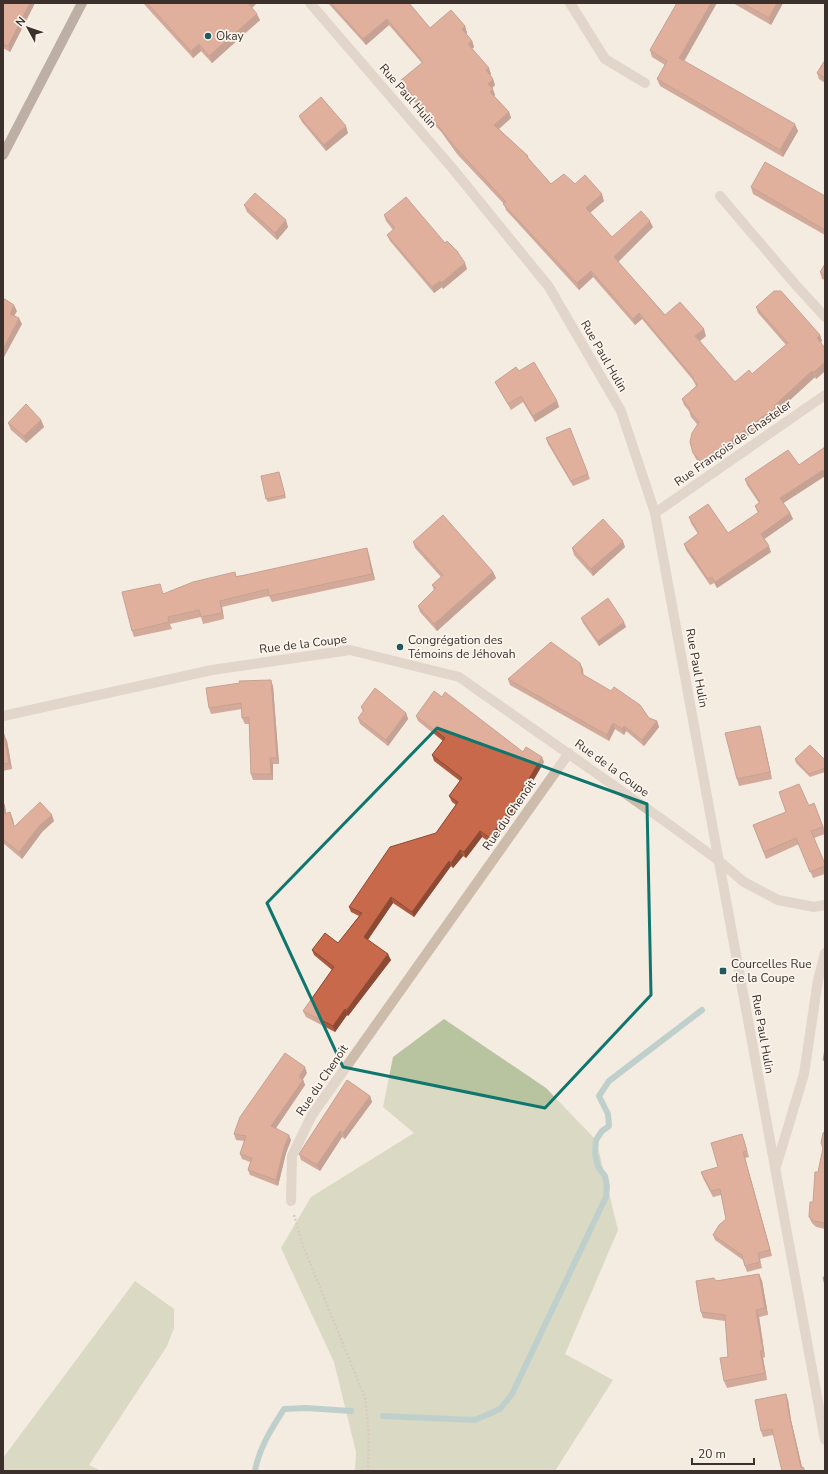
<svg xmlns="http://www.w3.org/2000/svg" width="828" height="1474" font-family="'Nunito Sans',sans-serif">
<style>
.green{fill:#b8c4a0}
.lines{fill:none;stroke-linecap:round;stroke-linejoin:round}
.stream{stroke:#7fb0b2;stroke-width:6}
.path{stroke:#b9a596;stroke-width:2.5;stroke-dasharray:2 2;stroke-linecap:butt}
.minor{stroke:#cdbbac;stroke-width:10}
.major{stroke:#7d675c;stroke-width:10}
.wall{fill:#ac5a40}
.shaded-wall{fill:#8c4a34}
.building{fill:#c8694b;stroke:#8c4a34}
.marked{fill:none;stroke:#0f766e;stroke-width:3;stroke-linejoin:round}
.poi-dot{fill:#1f5a5e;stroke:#fbf5ee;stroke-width:1.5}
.labels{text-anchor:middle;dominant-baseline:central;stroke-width:3.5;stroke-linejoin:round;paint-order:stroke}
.poi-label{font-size:12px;fill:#3b302b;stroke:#fbf5ee;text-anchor:start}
.street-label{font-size:12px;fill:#3b302b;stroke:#fbf5ee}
</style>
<rect width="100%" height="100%" fill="#f4ebe1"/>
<!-- green -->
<path class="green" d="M444,1019L546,1088L596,1140L618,1230L565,1354L613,1380L555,1471H355L356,1452L334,1362L281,1248L311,1197L414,1133L383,1107L393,1057Z
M135,1281L174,1309V1328L167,1346L89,1465L101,1471H3V1458Z"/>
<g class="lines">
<!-- stream -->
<path class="stream" d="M383,1416L475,1420L500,1409L512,1394L606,1197L607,1186L605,1176L598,1167L595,1153L596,1140L602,1131L609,1126L608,1114L599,1096L609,1081L702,1010
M255,1471C259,1448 272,1428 284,1409L306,1408L351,1411"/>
<!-- path -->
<path class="path" d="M294,1215L303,1246L365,1398L369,1436L368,1471"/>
<!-- minor -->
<path class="minor" d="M310,3L453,169L549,287L621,411L655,513L825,1440
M570,3L605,59L645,83
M720,196L795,284L825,317
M655,513L825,395
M3,716L212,670L350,650L459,677L663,820L718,860L744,882L778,900L814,907L825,905
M776,1167L804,1074L818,980L825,953
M291,1201L292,1156L312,1115L569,753"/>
<!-- major -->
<path class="major" d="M3,155L82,3"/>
</g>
<!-- wall -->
<path class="wall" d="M3,3H35L10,52L3,48Z
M143,3H257L252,8L260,20L212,63L201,51L193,58Z
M328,3H409L430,28L465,26L467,33H466L472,41L474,47L472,49L491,74L490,75L493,79L495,85L492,88L495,95L494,96L509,112L511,118L499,129L528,156L529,159L551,184H575L604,201L590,213L612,237L653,227L618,262L665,315L706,336L700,341L735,382L752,374L786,345L758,313L756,307L820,335L822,341L821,343L825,348V371L816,379L815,377L777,412V415L703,468L696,459L693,453L697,424L691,417L689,411L684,405L682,399L696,386L693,380L642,319L635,325L593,277L579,290L506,210L504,204L457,154L442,133L402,88L400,81L422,63L389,25L366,45Z
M733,3H783L771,25Z
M650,50L684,61L798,131L783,157L660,86L657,79L665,65L652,57Z
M825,60V83L819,79L817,73Z
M299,116L348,133L326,151L302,122Z
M751,187L825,196V235L753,194Z
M244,205L288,227L277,240L247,212Z
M384,215L467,269L443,289L442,287L434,293L390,241L387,235L393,230L386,221Z
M825,264V280L822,279L820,272Z
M519,371L557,401L559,407L535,422L523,402L511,410L498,387L495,382Z
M41,420L44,427L26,443L11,430L8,423Z
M570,428L590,479L573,486L548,444L546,438Z
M825,447V476L783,503L790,513L793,519L764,539L771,552L717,588L714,583L710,585L686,550L684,544L698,534L691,523L689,517L728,533L758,513L755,506L759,503L747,485L745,479L799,465Z
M279,472L286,498L268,502L266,499Z
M413,542L493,572L496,578L437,631L420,612L418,606L434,590L432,585L441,577L415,548Z
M625,547L593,576L574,555L572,548Z
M369,555L375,580L272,602L269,596L222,607L224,619L203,624L201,617L170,624L172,629L134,637L132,631L163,594L237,576Z
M581,618L626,627L599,646L583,623Z
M583,669V675L649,718L657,721L659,727L644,746L626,731L624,735L615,729L609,741L510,685L508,679Z
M273,686L279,764H273V780H253L251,774L249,724H245L242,718V709L211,714L209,708Z
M361,707L406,713L408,719L388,746L360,724L358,718L363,712Z
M416,716L523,752L544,762L520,803L492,844L482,837L466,858L463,856L453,868L451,866L414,917L393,903L368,940L391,960L348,1016L347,1015L335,1032L306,1017L303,1011L332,970L314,955L312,950L338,943L359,916L351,912L349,907L436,833L456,805L452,802L449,796L460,781L434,761L432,755L443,741L418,721Z
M760,726L762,733L772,779L739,786L737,779Z
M3,734L7,741L12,769L3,771Z
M795,759L825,760V772L810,777L796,763Z
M3,800L5,806L6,813L10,812L14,826L54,821L42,832L22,859L3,843Z
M814,803L825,831V834L814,838L825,864V874L813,878L799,844L766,859L753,825Z
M307,1073L303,1079L305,1085L276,1128L291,1140L286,1153L278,1186L250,1175L248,1170L250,1162L242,1159L240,1154L244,1141L236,1140L234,1134Z
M370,1096L372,1102L345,1139L342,1137L320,1171L301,1160L299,1154Z
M825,1131V1229L816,1227L812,1223L809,1217L813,1202L818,1172L823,1148L821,1143Z
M744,1140L749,1157L745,1158L772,1256L760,1259L762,1268L747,1272L743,1260L715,1240L713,1235L726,1219L721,1195L713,1197L703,1178L701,1172L718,1167Z
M759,1274L762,1281L768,1315L759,1317L765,1357L763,1358L767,1380L727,1388L724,1381L728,1357L725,1321L703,1318L701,1312L716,1281Z
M788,1400L791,1420L802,1468L773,1435L763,1437L761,1431Z"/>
<!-- shaded-wall -->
<path class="shaded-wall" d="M30,3H35L10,52L8,46Z
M248,3H257L250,9Z
M711,3H717L682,65L679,58Z
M777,3H783L771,25L769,18Z
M257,14L260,20L212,63L209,56Z
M387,19L389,25L366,45L363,39Z
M465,26L467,33L465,35L462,29Z
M472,41L474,47L470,50L468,44Z
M199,44L201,51L193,58L191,51Z
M489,68L491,74L489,76L486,70Z
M493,79L495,85L490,90L488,84Z
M493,89L495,95L493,98L490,92Z
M509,112L511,118L496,131L494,125Z
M795,124L798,131L783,157L780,150Z
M346,126L348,133L326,151L324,145Z
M602,194L604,201L588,214L586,208Z
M286,220L288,227L277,240L275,233Z
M650,221L653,227L616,264L614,257Z
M465,263L467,269L443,289L441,283Z
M591,271L593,277L579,290L577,283Z
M440,281L442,287L434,293L432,287Z
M14,305L17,311L12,320L10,314Z
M639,313L642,319L635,325L633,319Z
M19,318L22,324L3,359V349Z
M704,329L706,336L698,342L695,336Z
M820,335L822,341L819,344L817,338Z
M825,362V371L816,379L814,372Z
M812,371L815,377L777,412V415L703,468L701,462L774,406Z
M557,401L559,407L535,422L533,416Z
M41,420L44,427L26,443L24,436Z
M823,470L825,476L782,504L780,498Z
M790,513L793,519L763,540L761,534Z
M623,541L625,547L593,576L591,569Z
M769,546L771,552L717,588L715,582Z
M367,548L369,555L375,580L372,574Z
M493,572L496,578L437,631L434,624Z
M220,601L222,607L224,619L222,613Z
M624,622L626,627L599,646L598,641Z
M580,663L583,669L584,680L582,674Z
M271,680L273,686L279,764L277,758Z
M406,713L408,719L388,746L386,740Z
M657,721L659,727L644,746L642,740Z
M613,723L615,729L609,741L607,735Z
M624,726L626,731L624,735L622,729Z
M760,726L762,733L772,779L770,772Z
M4,734L7,741L12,769L9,763Z
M542,757L544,762L520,803L492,844L490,838Z
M270,758L273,764V780L271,774Z
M3,800L5,806L7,820L5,814Z
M10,812L13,819L16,833L14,827Z
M52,815L54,821L42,832L22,859L19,852L40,825Z
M480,831L482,837L466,858L464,852Z
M460,850L463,856L453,868L451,863Z
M449,861L451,866L414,917L412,912Z
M391,897L393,903L366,942L364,937Z
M388,954L391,960L348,1016L346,1011Z
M345,1009L347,1015L335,1032L333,1026Z
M305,1067L307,1073L301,1082L299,1077Z
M303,1080L305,1085L274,1131L271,1126Z
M370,1096L372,1102L345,1139L343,1133Z
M340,1131L342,1137L320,1171L317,1165Z
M289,1135L291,1140L286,1153L278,1186L276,1180L284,1148Z
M743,1152L745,1158L772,1256L770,1250Z
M759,1274L762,1281L768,1315L765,1308Z
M756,1310L759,1317L765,1357L763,1351Z
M760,1351L763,1358L767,1380L765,1373Z
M786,1394L788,1400L791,1420L803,1471L801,1468L789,1414Z"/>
<!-- building -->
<path class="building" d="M3,3H30L8,46L3,44Z
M147,3H248L257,14L209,56L199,44L191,51Z
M331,3H409L430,28L451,10L465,26L462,29L472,41L468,44L489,68L486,70L493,79L488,84L493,89L490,92L509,112L494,125L528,156L527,157L551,184L564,174L575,184L585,175L602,194L586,208L612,237L641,211L650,221L614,257L665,315L680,302L704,329L695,336L735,382L749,370L752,374L788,343L756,307L774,291H781L820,335L817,338L825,348V362L814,372L812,371L774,406L775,408L701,462L693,453L690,442L692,433L699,422L689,410L690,409L682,399L698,385L693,379L694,378L639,313L633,319L591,271L577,283L503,204L506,202L455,147L439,127L400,81L423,62L387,19L363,39Z
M677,3H711L679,58L795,124L780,150L657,79L667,61L650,50Z
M742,3H777L769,18Z
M825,60V78L817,73Z
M321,97L346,126L324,145L299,116Z
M765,162L825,196V230L751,187Z
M255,193L286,220L275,233L244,205Z
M406,197L445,243L447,241L457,251L465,263L441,283L440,281L432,287L387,235L395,228L384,215Z
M825,264V275L820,272Z
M3,298L14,305L10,314L19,318L3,349Z
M534,362L557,401L533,416L521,396L508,404L495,382L516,367L519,371Z
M26,404L41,420L24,436L8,423Z
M570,428L588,474L571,481L546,438Z
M825,447V473L823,470L780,498L790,513L761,534L769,546L715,582L712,577L708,579L684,544L699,533L689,517L708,504L728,533L759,512L755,506L760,502L745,479L788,450L799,465Z
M279,472L285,495L266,499L261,476Z
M443,515L493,572L434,624L418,606L436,588L432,585L443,575L413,542Z
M603,519L623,541L591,569L572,548Z
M367,548L372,574L269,596L268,589L220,601L222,613L201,617L199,610L168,617L169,622L132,631L122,592L160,584L163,594L193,582L235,572L236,577Z
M608,598L624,622L598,641L581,618Z
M551,642L580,663L582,674L611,691L614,687L640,705L649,718L657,721L642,740L624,726L622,729L613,723L607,735L508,679Z
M271,680L277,758H270L271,774H251L249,717L242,718L241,703L209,708L206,688L240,683L239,681Z
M375,688L406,713L386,740L358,718L364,710L361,707Z
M434,691L442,697L445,692L523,752L526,747L542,757L518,797L490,838L480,831L464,852L460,850L451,863L449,861L412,912L391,897L364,937L388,954L346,1011L345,1009L333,1026L303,1011L334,967L312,950L325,933L338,943L362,913L349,907L390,847L436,833L458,802L449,796L462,778L432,755L445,738L416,716Z
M760,726L770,772L737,779L725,733Z
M3,734H4L9,763L3,764Z
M810,745L825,760V768L809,774L795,759Z
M799,784L809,806L814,803L823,827L811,831L825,864V866L810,872L796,838L764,852L753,825L786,812L779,792Z
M3,801L5,814L10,812L14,827L40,802L52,815L40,825L19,852L3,839Z
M825,1049V1061L823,1060Z
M285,1053L305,1067L299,1077L303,1080L271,1126L289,1135L284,1148L276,1180L248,1170L252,1158L240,1154L246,1136L234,1134L240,1117Z
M347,1080L370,1096L343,1133L340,1131L317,1165L299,1154Z
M825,1131V1223L814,1221L809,1217L810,1202H813L815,1172H818L823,1148L821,1143L823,1133Z
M742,1134L747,1151L743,1152L770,1250L758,1253L760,1262L745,1266L742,1255L713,1235L719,1225L726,1219L720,1189L711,1191L701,1172L718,1167L711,1143Z
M759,1274L765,1308L756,1310L763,1351H760L765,1373L724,1381L720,1358L728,1357L725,1315L701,1312L696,1281L714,1278L716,1281Z
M823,1277H825V1286Z
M786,1394L789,1414L801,1468L803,1467L805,1471H782L772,1429L761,1431L755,1400Z"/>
<!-- marked area -->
<path d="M0 0H828V1474H0ZM437,728L647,804L651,995L545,1108L343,1067L267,903Z" fill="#f4ebe1" fill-opacity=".55" fill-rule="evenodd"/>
<path class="marked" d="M437,728L647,804L651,995L545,1108L343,1067L267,903Z"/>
<!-- markers -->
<g class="poi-dot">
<circle cx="208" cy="36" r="4"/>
<circle cx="400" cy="647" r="4"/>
<rect x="719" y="967" width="8" height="8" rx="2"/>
</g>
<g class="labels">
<!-- poi labels -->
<g class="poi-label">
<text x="216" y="36">Okay</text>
<text x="408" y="640">Congrégation des<tspan x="408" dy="14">Témoins de Jéhovah</tspan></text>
<text x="731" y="964">Courcelles Rue<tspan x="731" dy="14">de la Coupe</tspan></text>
</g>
<!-- street labels -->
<g class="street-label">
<text transform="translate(408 96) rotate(49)">Rue Paul Hulin</text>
<text transform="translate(604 356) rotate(60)">Rue Paul Hulin</text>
<text transform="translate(733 443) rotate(-35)">Rue François de Chasteler</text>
<text transform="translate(303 644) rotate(-7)">Rue de la Coupe</text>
<text transform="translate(697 668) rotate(80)">Rue Paul Hulin</text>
<text transform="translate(612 768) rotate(36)">Rue de la Coupe</text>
<text transform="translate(509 815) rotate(-55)">Rue du Chenoit</text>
<text transform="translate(763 1034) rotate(80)">Rue Paul Hulin</text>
<text transform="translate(322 1080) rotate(-56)">Rue du Chenoit</text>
</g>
</g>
<!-- border -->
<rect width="828" height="1474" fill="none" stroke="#3b302b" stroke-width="8"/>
<!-- north arrow -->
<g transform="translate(28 28) rotate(310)" stroke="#fbf5ee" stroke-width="3" paint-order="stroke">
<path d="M0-3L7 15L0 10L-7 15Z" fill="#3b302b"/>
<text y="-6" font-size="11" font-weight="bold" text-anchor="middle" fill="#3b302b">N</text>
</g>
<!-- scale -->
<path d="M692 1458v6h62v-6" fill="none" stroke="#3b302b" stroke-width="2"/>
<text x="698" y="1458" font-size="12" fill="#3b302b" stroke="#fbf5ee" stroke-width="3" paint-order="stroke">20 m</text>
</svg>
